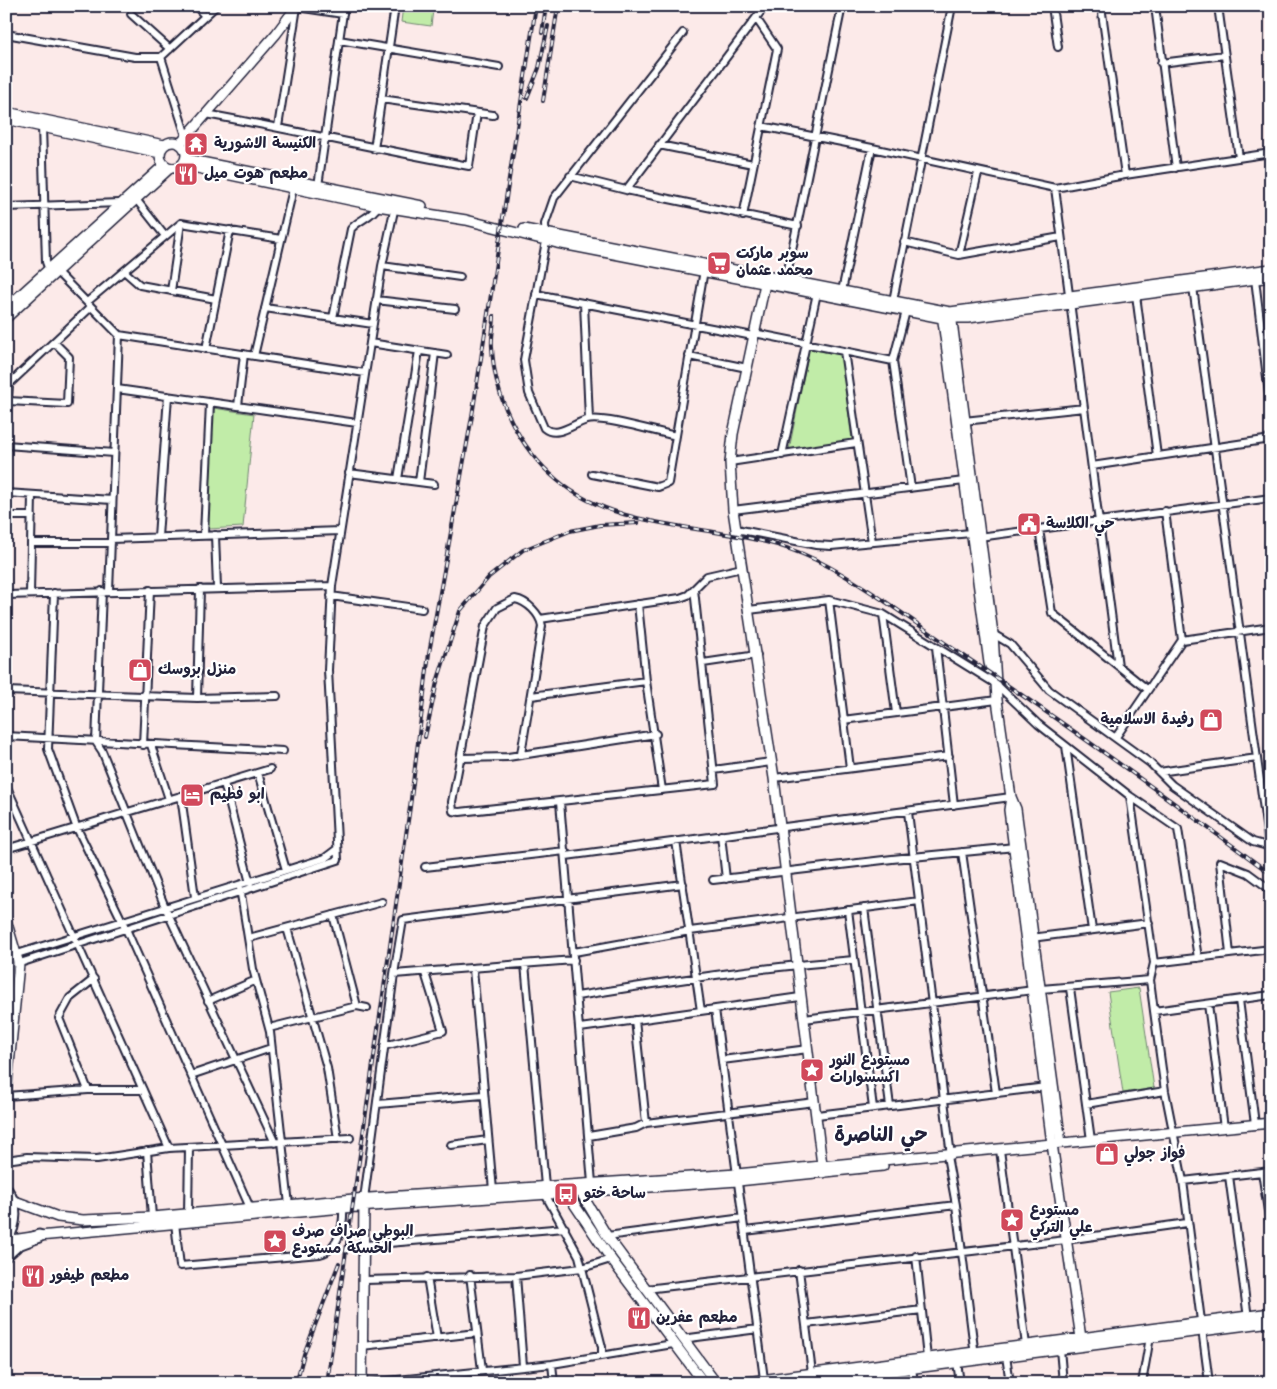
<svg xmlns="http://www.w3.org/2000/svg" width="1277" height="1389" font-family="Kalam,'Playpen Sans Arabic',sans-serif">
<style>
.green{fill:#c1eca8;stroke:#728772}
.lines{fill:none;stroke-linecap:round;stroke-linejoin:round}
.street-casing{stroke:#22223b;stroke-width:10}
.secondary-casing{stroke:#22223b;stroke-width:12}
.highway-casing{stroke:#22223b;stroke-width:15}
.street{stroke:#fff;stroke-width:6}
.secondary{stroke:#fff;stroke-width:9}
.highway{stroke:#fff;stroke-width:11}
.rail-casing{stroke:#22223b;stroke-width:4}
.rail{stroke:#fff;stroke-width:2;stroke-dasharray:5.5;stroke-linecap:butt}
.labels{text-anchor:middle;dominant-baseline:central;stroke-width:4.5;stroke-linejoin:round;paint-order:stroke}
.poi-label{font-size:15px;font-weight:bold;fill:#22223b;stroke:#fff;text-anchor:start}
.district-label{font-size:20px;font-weight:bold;fill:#22223b;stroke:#fff}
</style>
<rect width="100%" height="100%" fill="#fceae9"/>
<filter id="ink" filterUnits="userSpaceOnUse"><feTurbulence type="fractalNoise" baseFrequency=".02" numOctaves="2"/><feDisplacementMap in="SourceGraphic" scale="10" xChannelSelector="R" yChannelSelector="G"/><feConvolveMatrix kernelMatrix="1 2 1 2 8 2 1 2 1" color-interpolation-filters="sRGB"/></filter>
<g filter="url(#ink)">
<!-- green -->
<path class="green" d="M403,6L433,10L431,26L401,22Z
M809,349L841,355L852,440L789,450Z
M213,408L254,414L243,527L208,529Z
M1139,988L1154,1088L1123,1093L1108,992Z"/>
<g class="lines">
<!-- street casing -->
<g class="street-casing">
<path id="street" d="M196,6L205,16
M1052,6L1058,47
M1101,6L1125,175
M1155,6L1176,168
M1218,6L1239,158
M131,14L170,49
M6,34L135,57H161
M339,40L499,67
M1161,63L1224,55
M381,99L493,115
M206,114C294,130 381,150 469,166L477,113
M42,126L46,262L49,270
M761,126L872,148L1055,188L1125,175L1271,153
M278,127L297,7L343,14
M186,136L161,57L216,6
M659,145L753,164
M374,149L395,6
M570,176L626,190L798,226
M318,186L344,6
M1055,188L1118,666
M626,190L765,6
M135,198L165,236
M6,207L120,203
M743,216L777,49L756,18
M904,242L959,255L1061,237
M959,255L978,173
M382,266L460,277
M124,271L140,285L216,299
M58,273L119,335L365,373
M1255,279L1271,411
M785,284L842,6
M1193,287L1269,847
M171,291L181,223
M842,291L872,148
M536,294L753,336
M1136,295L1157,456
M376,300L455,309
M893,301L952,6
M87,302L181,223L281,239
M584,303L589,419
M265,308L373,324
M906,311L893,361L911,488
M333,318L351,229C359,219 371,218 378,206
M754,333L893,361
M370,343L447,355
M206,349L230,230
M844,351L872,542
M254,356L293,189
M689,356L747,368
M6,382L9,384L6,422
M9,384L91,307
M117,389L357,423
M8,401L67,404L69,357L54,342
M238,406L244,354
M964,421L1084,408
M676,436C656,432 605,416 587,420C574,423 557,439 544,428L529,393L524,360L546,241L545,224L554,198L683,33
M6,445L114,453
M782,455L817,293
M730,462L856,443
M1092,466L1271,439
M349,473L434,484
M592,474L658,487L668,483L704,270
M398,479L419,351
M419,482L435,353
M6,493L112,500
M733,510L964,481
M6,516H32
M736,529L816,545L831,546L971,533L979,537L1271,498
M1039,529L1052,613L1147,689
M204,535L210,403
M215,535L217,588
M158,537L168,396
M111,539L340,531
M31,543H111
M102,591L96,742L102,751L165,907L275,1143
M109,591L119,335
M54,593L48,749L76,826L126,929L251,1210
M30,594L32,495
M6,595L332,586
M331,596L422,609
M829,600L850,768
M638,604L646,681L662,790
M749,610L829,600L883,614L996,684L1038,724L1130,796L1178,829L1198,958
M883,614L896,713
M540,619L680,598L688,595L707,576L742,568
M993,634L1010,644L1049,690L1150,763L1172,785L1253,842L1271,847
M1182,640L1271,627
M936,647L954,805
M703,663L757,655
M6,691L197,698L277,696
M531,696L646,681
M197,698L200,589
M843,720L997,700
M6,736L283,751
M1116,737L1182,640L1165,511
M143,745L150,590
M151,745L169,799
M1066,746L1092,930
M521,754L542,626C540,614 527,601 515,599L497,608L485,626L452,802L453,811L460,812L715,784L694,589
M461,758L508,757L656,734
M714,770L771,762
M1159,772L1257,758
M258,773L286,870
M774,778L949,756
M224,783L250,883
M6,785L169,1148
M181,796L195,897
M1130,796L1154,963L1150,980L1154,1011L1165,1091L1183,1181L1209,1383
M560,802L592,1183
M908,812L951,1156
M721,835L726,879
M676,841L701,1011
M6,849L270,769
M962,852L996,1093
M566,856L1011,797
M425,867L565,851
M713,880L892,859L1015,847
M240,888L253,969L270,1032L289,1205
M864,908L890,1106
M848,910L873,1108
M333,915L357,1006
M287,928L327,1068L338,1139
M249,938L382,902
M1031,938L1149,923
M574,952L690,931L919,901
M1230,954L1220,862L1248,873L1271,890
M15,957L17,954L325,858L337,849
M1154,963L1271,949
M17,964L338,860L328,670L332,586L382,266L395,206
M525,964L545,1186
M473,969L493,1190
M394,974L574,960
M1070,988L1091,1140
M577,996C670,981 761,967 854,960
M1239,1000L1255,1124
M208,1001L256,980
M1208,1004L1224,1128
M715,1009L764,1379
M1154,1011L1271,995
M804,1019L1041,989L1150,980
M635,1020L646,1123
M269,1028L357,1006L367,1008
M580,1028L800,997
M384,1046L443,1031L425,973
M722,1060L808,1049
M191,1075L271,1048
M88,1090L59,1018L70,998L94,979
M6,1096L88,1090H143
M378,1104L483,1095
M1086,1104L1165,1091
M817,1115L1046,1087
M589,1136L636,1128L646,1123L815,1102
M451,1145L488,1140
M1000,1150L1026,1345
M147,1151L152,1217
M947,1156L956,1205L975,1356
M6,1160L27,1157L97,1159L169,1148L350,1138
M1262,1172L1271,1231
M1229,1176L1248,1318
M1183,1181L1271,1171
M545,1194L579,1256L602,1347V1355
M364,1199L394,974L403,920L683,884
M188,1214L189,1147
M175,1223L180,1266L320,1254C341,1248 344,1223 343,1205
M745,1231L956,1205
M607,1236L743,1218
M365,1245L565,1228
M916,1256L927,1358
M799,1270L812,1373
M470,1275L482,1370
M516,1276L523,1366
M427,1277L437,1338
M365,1280L516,1276L582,1268L611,1259
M646,1289L1066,1240L1187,1223
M806,1324L922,1310
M682,1339L758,1329
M362,1346L477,1333
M1060,1349L1063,1383
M1006,1356L1010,1383
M957,1362L960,1383
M552,1364L554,1383
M912,1368L914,1383
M368,1383L552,1364L673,1344
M1142,1383L1150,1337"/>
</g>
<!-- secondary casing -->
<g class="secondary-casing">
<path id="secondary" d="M6,112L164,145
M6,119L160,153
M160 155a13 13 0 1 1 26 0a13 13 0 1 1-26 0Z
M180,144L276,34L297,6
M186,159L422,206
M183,165L378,206L466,220L557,243L942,318H968L1271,277
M524,229L950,312L1271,269
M766,279L733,434L730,462L733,510L774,778L823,1173
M6,308L164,165
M942,314L989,663L995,682
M951,314L993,634L997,700L1011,797L1016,809L1061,1143
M6,318L170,168
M1011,797L1009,810L1052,1144L1081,1338
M6,920L19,964L6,1095
M6,945L9,964L6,1014
M578,1188L607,1236L716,1383
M564,1189L611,1259L704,1383
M12,1200L58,1217L83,1220L152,1217L354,1199L737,1174L1271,1123
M6,1241L39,1236L343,1208L738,1181L883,1166
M362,1383L364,1201
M738,1383L1271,1313
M799,1383L1271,1322"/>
</g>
<!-- highway casing -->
<g class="highway-casing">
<path id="highway" d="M6,1190C17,1205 16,1224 6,1240
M6,1255L18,1244L39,1236"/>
</g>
<!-- street -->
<use href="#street" class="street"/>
<!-- secondary -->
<use href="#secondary" class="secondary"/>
<!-- highway -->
<use href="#highway" class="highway"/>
<!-- rail casing -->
<g class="rail-casing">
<path id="rail" d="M542,33L546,6
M527,98L539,68L548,26
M543,101L558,6
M494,316C494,326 491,337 492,347C494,397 519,448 557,480C627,539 734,519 816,560C864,584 908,618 952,648C1061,720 1166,797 1271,874
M425,737L437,682L460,611L489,577L523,550L570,531L600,525L638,523
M296,1383L304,1354L339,1263
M327,1383L410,807L429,653L472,416L536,6"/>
</g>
<!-- rail -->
<use href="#rail" class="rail"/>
</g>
</g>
<!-- icons -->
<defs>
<g id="temple-square" transform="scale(1.25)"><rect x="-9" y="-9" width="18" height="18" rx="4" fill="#d1495b" stroke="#fff"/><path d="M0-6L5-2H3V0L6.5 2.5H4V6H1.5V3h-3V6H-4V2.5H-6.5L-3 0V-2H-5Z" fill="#fff"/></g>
<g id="restaurant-square" transform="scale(1.25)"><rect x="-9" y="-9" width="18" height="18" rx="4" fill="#d1495b" stroke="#fff"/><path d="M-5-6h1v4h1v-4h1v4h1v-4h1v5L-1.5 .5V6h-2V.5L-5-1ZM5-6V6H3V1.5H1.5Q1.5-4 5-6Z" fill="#fff"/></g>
<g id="supermarket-square" transform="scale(1.25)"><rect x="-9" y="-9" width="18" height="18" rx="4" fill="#d1495b" stroke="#fff"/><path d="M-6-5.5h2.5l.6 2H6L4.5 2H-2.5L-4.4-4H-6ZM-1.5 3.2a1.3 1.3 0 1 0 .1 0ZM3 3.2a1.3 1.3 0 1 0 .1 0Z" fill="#fff"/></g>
<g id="civic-square" transform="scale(1.25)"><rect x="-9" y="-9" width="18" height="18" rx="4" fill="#d1495b" stroke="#fff"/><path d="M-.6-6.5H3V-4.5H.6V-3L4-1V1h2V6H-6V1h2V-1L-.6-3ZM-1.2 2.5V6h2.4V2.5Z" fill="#fff"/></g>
<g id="shop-square" transform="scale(1.25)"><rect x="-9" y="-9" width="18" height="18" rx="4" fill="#d1495b" stroke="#fff"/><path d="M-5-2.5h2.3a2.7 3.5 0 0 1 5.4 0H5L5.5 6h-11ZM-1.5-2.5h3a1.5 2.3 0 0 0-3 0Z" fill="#fff"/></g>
<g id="hotel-square" transform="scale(1.25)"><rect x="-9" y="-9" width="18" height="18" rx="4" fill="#d1495b" stroke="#fff"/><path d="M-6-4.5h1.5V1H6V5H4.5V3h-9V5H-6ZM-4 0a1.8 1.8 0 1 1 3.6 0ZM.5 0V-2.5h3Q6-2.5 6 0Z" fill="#fff"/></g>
<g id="sight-square" transform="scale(1.25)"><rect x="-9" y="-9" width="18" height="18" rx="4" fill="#d1495b" stroke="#fff"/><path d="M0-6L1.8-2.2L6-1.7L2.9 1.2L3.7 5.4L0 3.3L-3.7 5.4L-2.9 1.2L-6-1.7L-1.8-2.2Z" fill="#fff"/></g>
<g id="bus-square" transform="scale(1.25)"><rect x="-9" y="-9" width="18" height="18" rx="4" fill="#d1495b" stroke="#fff"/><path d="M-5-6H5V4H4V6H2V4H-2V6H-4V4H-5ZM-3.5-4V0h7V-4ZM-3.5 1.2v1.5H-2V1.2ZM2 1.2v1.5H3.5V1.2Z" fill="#fff"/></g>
</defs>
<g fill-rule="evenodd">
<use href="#temple-square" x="196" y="144"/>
<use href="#restaurant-square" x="186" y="174"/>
<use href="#supermarket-square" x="719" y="263"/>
<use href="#civic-square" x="1029" y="524"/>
<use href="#shop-square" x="140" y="670"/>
<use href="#shop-square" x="1211" y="720"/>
<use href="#hotel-square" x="192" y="795"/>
<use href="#sight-square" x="812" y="1070"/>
<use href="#shop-square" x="1107" y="1154"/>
<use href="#bus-square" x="566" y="1194"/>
<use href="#sight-square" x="1012" y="1220"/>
<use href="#sight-square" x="275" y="1241"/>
<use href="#restaurant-square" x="33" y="1276"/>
<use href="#restaurant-square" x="639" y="1318"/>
</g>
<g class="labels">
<!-- poi labels -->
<g class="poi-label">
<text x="214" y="144">الكنيسة الاشورية</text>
<text x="204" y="174">مطعم هوت ميل</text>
<text x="736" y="254">سوبر ماركت<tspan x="736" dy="17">محمد عثمان</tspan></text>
<text x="1046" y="524">حي الكلاسة</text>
<text x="158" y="670">منزل بروسك</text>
<text x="1194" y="720" text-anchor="end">رفيدة الاسلامية</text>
<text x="210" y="795">ابو فطيم</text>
<text x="830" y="1061">مستودع النور<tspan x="830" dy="17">اكسسوارات</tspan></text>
<text x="1124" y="1154">فواز جولي</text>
<text x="584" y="1194">ساحة ختو</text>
<text x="1030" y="1211">مستودع<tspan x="1030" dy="17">علي التركي</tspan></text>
<text x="292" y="1232">البوطي صراف صرف<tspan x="292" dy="17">الحسكة مستودع</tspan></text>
<text x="50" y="1276">مطعم طيفور</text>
<text x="656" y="1318">مطعم عفرين</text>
</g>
<!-- district labels -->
<g class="district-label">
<text x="881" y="1136">حي الناصرة</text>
</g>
</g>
<!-- margin -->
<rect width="1277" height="1389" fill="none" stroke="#fff" stroke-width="25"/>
<rect x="12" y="12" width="1252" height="1364" fill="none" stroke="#22223b" stroke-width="2" filter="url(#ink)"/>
</svg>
